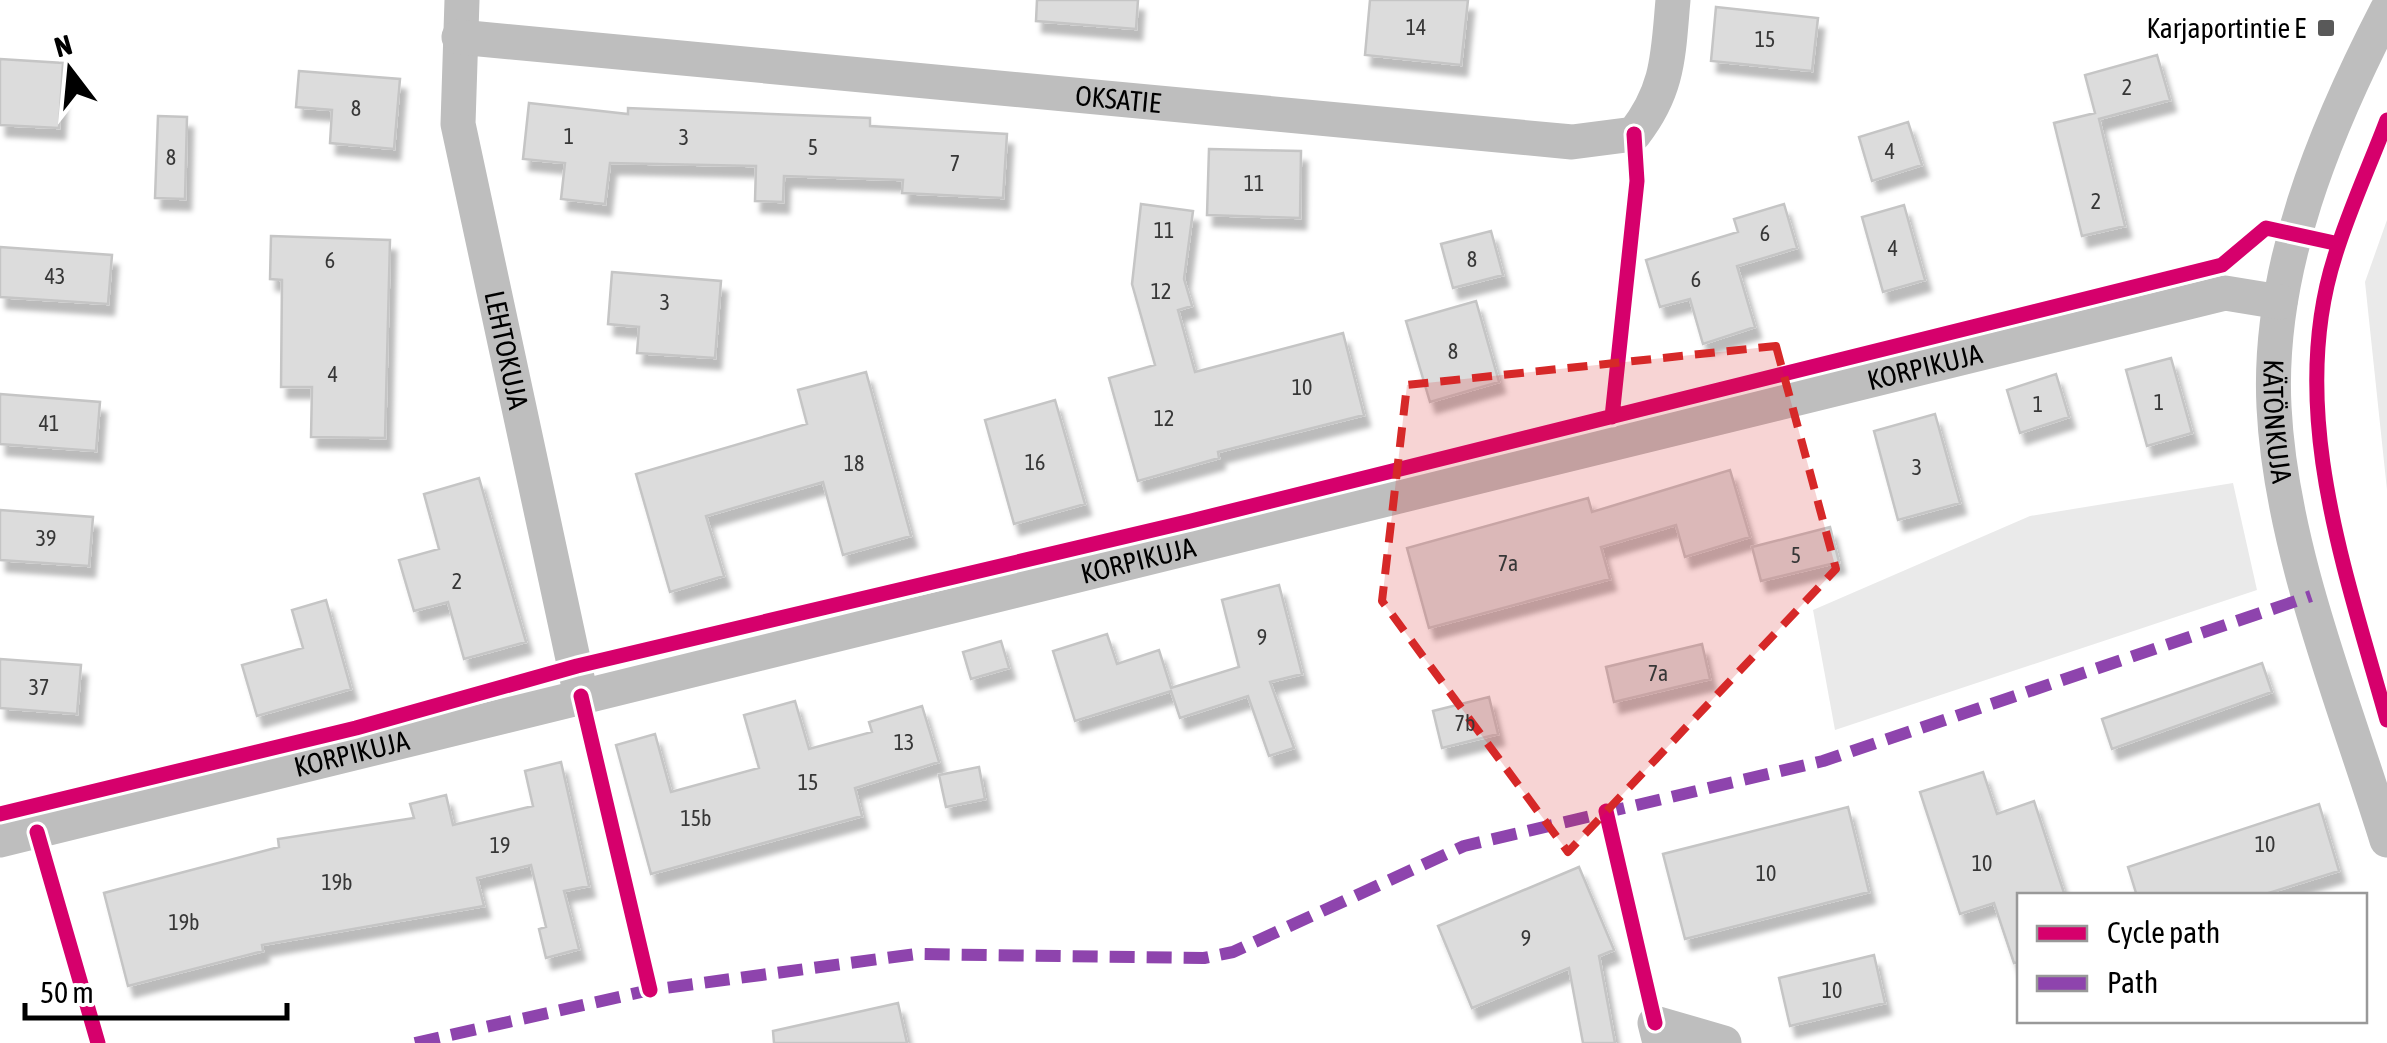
<svg xmlns="http://www.w3.org/2000/svg" width="2387" height="1043" font-family="'Asap Condensed',sans-serif">
<style>
.green{fill:#eaeaea}
.building{fill:#dcdcdc;stroke:#c5c5c5;stroke-width:2.5;filter:url(#shadow)}
.lines{fill:none;stroke-linecap:round;stroke-linejoin:round}
.minor{stroke:#bebebe;stroke-width:35}
.quiet{stroke:#8e44ad;stroke-width:12;stroke-dasharray:25 12;stroke-linecap:butt}
.cycleway-casing{stroke:#fff;stroke-width:21}
.cycleway{stroke:#d6006c;stroke-width:15}
.marked{fill:#d62828;fill-opacity:0.2;stroke:#d62828;stroke-width:8;stroke-dasharray:20 12;stroke-linejoin:round}
.poi-dot{fill:#595959;stroke:#fff;stroke-width:4}
.labels{text-anchor:middle;dominant-baseline:central;stroke-width:9;stroke-linejoin:round;paint-order:stroke}
.number-label{font-size:22px;fill:#373737}
.poi-label{font-size:28px;fill:#000;stroke:#fff;text-anchor:end}
.street-label{font-size:28px;fill:#000;stroke:#fff}
</style>
<defs>
<filter id="shadow"><feDropShadow dx="6" dy="11" stdDeviation="2.5" flood-color="#0004"/></filter>
</defs>
<rect width="100%" height="100%" fill="#fff"/>
<!-- green -->
<path class="green" d="M2387,220V490L2365,282Z
M2233,483L2257,590L1835,730L1813,610L2030,516Z"/>
<!-- building -->
<path class="building" d="M1037,0H1138L1136,29L1036,21Z
M1370,0H1468L1461,65L1365,55Z
M1716,7L1818,18L1812,71L1711,61Z
M2157,55L2170,100L2099,119L2125,226L2082,236L2054,123L2095,113L2085,75Z
M0,59L63,63L59,128L0,125Z
M299,71L400,79L394,149L330,143L332,110L296,107Z
M529,103L628,114V108L870,118V126L1007,134L1003,198L902,193L903,180L784,176L783,202L755,201L756,166L610,163L605,204L561,199L565,163L523,159Z
M158,116L187,117L185,199L155,198Z
M1908,122L1922,165L1872,181L1859,137Z
M1209,149L1301,151L1300,218L1207,215Z
M1141,204L1193,211L1184,279L1192,306L1178,310L1195,372L1343,333L1364,415L1218,452L1219,458L1138,481L1109,378L1155,365L1132,284Z
M1784,204L1797,248L1737,266L1755,327L1703,344L1690,299L1660,307L1646,260L1738,232L1734,219Z
M1904,205L1925,280L1883,292L1862,217Z
M1491,231L1503,275L1453,288L1441,244Z
M271,236L390,240L385,438L311,437L312,387H281L282,280L270,279Z
M0,247L112,255L108,304L0,297Z
M612,272L721,281L715,358L637,353L639,327L608,324Z
M1476,301L1499,382L1430,402L1406,321Z
M2171,358L2192,433L2147,446L2126,370Z
M866,372L911,536L843,555L823,482L706,516L724,576L670,592L636,474L807,424L798,390Z
M2056,374L2069,417L2020,433L2007,390Z
M0,394L100,402L96,451L0,444Z
M1055,400L1085,504L1014,524L985,420Z
M1935,414L1960,503L1898,520L1874,431Z
M1730,470L1750,537L1685,557L1676,525L1601,547L1610,579L1429,628L1407,548L1588,498L1592,512Z
M479,478L526,642L464,659L448,602L414,611L399,560L439,549L424,494Z
M0,510L93,517L89,566L0,560Z
M1830,527L1839,562L1761,581L1752,547Z
M1279,585L1302,674L1270,682L1294,748L1269,756L1248,696L1180,718L1171,691L1075,721L1053,651L1107,634L1117,664L1159,650L1171,688L1239,667L1222,600Z
M326,600L351,689L257,716L242,665L303,648L292,610Z
M1001,641L1009,668L971,679L963,652Z
M1702,644L1710,679L1614,702L1606,667Z
M0,659L81,665L77,714L0,708Z
M2262,663L2272,692L2112,749L2102,719Z
M1489,697L1498,734L1442,748L1433,711Z
M795,701L809,749L872,732L869,722L922,706L939,762L855,788L862,816L651,874L616,745L655,734L671,792L759,768L744,715Z
M561,762L589,886L564,891L579,949L546,958L539,929L546,927L531,865L477,878L484,906L262,945L263,951L128,986L104,893L279,847L278,839L414,818L410,804L446,795L453,825L533,806L525,771Z
M979,767L985,799L946,807L939,775Z
M1983,772L1997,814L2034,801L2065,896H2020V962L2014,963L1994,903L1960,914L1920,792Z
M2319,804L2339,871L2259,896H2137L2128,867Z
M1848,807L1869,892L1685,939L1663,854Z
M1579,867L1614,950L1599,956L1615,1043H1583L1569,968L1472,1008L1438,926Z
M1874,955L1885,1003L1790,1026L1779,978Z
M898,1003L907,1043H774L773,1031Z"/>
<g class="lines">
<!-- minor -->
<g class="minor">
<path id="s1" d="M462,0L458,124L581,696"/>
<path id="s2" d="M2387,10C2325,130 2267,269 2274,407C2281,550 2345,704 2387,840"/>
<path id="s3" d="M459,37L1572,142L1634,134C1669,89 1668,55 1673,0"/>
<path id="s4" d="M0,840L2225,293L2280,302"/>
<path d="M1660,1043L1655,1023L1724,1043"/>
</g>
<!-- quiet -->
<path class="quiet" d="M415,1043L650,990L916,954L1204,958L1233,952L1464,846L1823,761L2311,596"/>
<!-- cycleway casing -->
<g class="cycleway-casing">
<path id="cycleway" d="M2387,120C2370,165 2349,210 2335,256C2286,409 2346,573 2387,720
M1612,417L1637,181L1634,134
M581,696L650,990
M1606,811L1655,1023
M0,814L356,728L577,666L1191,521L2222,265L2266,228L2339,244
M37,832L98,1043"/>
</g>
<!-- cycleway -->
<use href="#cycleway" class="cycleway"/>
</g>
<!-- marked area -->
<path class="marked" d="M1776,346L1836,569L1568,852L1382,601L1407,385Z"/>
<!-- markers -->
<rect class="poi-dot" x="2316" y="18" width="20" height="20" rx="5"/>
<g class="labels">
<!-- number labels -->
<g class="number-label">
<text x="1416" y="27">14</text>
<text x="1765" y="39">15</text>
<text x="2127" y="87">2</text>
<text x="356" y="108">8</text>
<text x="569" y="136">1</text>
<text x="684" y="137">3</text>
<text x="813" y="147">5</text>
<text x="1890" y="151">4</text>
<text x="171" y="157">8</text>
<text x="955" y="163">7</text>
<text x="1254" y="183">11</text>
<text x="2096" y="201">2</text>
<text x="1164" y="230">11</text>
<text x="1765" y="233">6</text>
<text x="1893" y="248">4</text>
<text x="1472" y="259">8</text>
<text x="330" y="260">6</text>
<text x="55" y="276">43</text>
<text x="1696" y="279">6</text>
<text x="1161" y="291">12</text>
<text x="665" y="302">3</text>
<text x="1453" y="351">8</text>
<text x="333" y="374">4</text>
<text x="1302" y="387">10</text>
<text x="2159" y="402">1</text>
<text x="2038" y="404">1</text>
<text x="1164" y="418">12</text>
<text x="49" y="423">41</text>
<text x="1035" y="462">16</text>
<text x="854" y="463">18</text>
<text x="1917" y="467">3</text>
<text x="46" y="538">39</text>
<text x="1796" y="555">5</text>
<text x="1508" y="563">7a</text>
<text x="457" y="581">2</text>
<text x="1262" y="637">9</text>
<text x="1658" y="673">7a</text>
<text x="39" y="687">37</text>
<text x="1465" y="723">7b</text>
<text x="904" y="742">13</text>
<text x="808" y="782">15</text>
<text x="696" y="818">15b</text>
<text x="2265" y="844">10</text>
<text x="500" y="845">19</text>
<text x="1982" y="863">10</text>
<text x="1766" y="873">10</text>
<text x="337" y="882">19b</text>
<text x="184" y="922">19b</text>
<text x="1526" y="938">9</text>
<text x="1832" y="990">10</text>
</g>
<!-- poi labels -->
<g class="poi-label">
<text x="2306" y="28">Karjaportintie E</text>
</g>
<!-- street labels -->
<g class="street-label">
<text stroke="none"><textPath href="#s3" startOffset="662">OKSATIE</textPath></text>
<text stroke="none"><textPath href="#s1" startOffset="355">LEHTOKUJA</textPath></text>
<text stroke="none"><textPath href="#s4" startOffset="1982">KORPIKUJA</textPath></text>
<text stroke="none"><textPath href="#s2" startOffset="432">KÄTÖNKUJA</textPath></text>
<text stroke="none"><textPath href="#s4" startOffset="1172">KORPIKUJA</textPath></text>
<text stroke="none"><textPath href="#s4" startOffset="362">KORPIKUJA</textPath></text>
</g>
</g>
<!-- legend -->
<rect x="2017" y="893" width="350" height="130" fill="#ffffff" stroke="#999999" stroke-width="2.5"/>
<rect x="2037" y="926" width="50" height="15" fill="#d6006c" stroke="#999999" stroke-width="2.5"/>
<text x="2107" y="943" font-size="30" fill="#000000">Cycle path</text>
<rect x="2037" y="976" width="50" height="15" fill="#8e44ad" stroke="#999999" stroke-width="2.5"/>
<text x="2107" y="993" font-size="30" fill="#000000">Path</text>
<!-- north arrow -->
<g transform="translate(70 70) rotate(344)" stroke="#ffffff" stroke-width="8" paint-order="stroke">
<path d="M0-8L18 38L0 25L-18 38Z" fill="#000000"/>
<text y="-15" font-size="28" font-weight="bold" text-anchor="middle" fill="#000000">N</text>
</g>
<!-- scale -->
<path d="M25 1003v15h262v-15" fill="none" stroke="#000000" stroke-width="5"/>
<text x="40" y="1003" font-size="30" fill="#000000" stroke="#ffffff" stroke-width="8" paint-order="stroke">50 m</text>
</svg>
